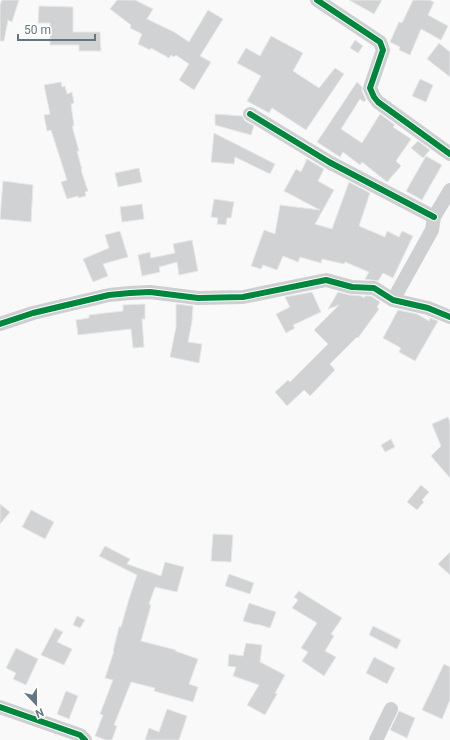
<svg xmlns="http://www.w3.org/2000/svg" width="450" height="740" font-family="Roboto,sans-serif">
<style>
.building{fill:#d0d2d3;stroke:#e8e8e8}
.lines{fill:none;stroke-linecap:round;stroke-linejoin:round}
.minor{stroke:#cecfd0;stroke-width:14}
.cycleway-casing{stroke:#fff;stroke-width:8}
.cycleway{stroke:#00873e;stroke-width:6}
</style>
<rect width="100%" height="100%" fill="#f9f9f9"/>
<!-- building -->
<path class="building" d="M2,0H19L12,22L8,20L4,41H0V5Z
M117,0H135L153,9L147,19L174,32L189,42L208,10L223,19L200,56L211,62L194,90L179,80L189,64L176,55L174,57L171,55L169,58L151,48L150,50L138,44L142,34L130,28L131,25L110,9Z
M349,0H382L374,14Z
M413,0H429L434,2L428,15L448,26L441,40L421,29L410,55L399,50L400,47L390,42L399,22L402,23Z
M39,6L73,7V32H100L101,51H79V45H50V23H38Z
M271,36L303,53L293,71L319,88L335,68L344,74L306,130L272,108L269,113L247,101L261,76L237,63L246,48L260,56Z
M355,40L363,46L358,53L350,48Z
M439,43L450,52V77L427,59Z
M420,79L433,85L426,102L412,96Z
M61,82L62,87L65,86L67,94L72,92L74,103L71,104L74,126H72L79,151H77L82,170H81L88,191L85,192L86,196L78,198V196L67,199L61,182L67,180L51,130L47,131L44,115L50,114L44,85Z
M357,82L362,87V91L366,100L364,102L360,99L341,129L362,143L380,114L395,125L393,127L411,139L396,161L401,166L387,182L362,162L360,165L343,152L340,157L317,142Z
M215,114L242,116L245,121L254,126L251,135L215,125Z
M214,133L275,164L270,174L235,157L234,164L211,162Z
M418,141L430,150L423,158L411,148Z
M426,156L442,165L422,200L406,191Z
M307,159L324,169L318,181L334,190L315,224L332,229L349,182L370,193L359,226L385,237L387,231L399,237L402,231L413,236L393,278L383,273L378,281L365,279L369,272L345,262L344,264L322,259L321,263L300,257L298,262L283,256L277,270L263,265L261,269L251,266L264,230L275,234L280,205L320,210L284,191L296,169L301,172Z
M139,168L142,182L118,187L115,173Z
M3,181L33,185L31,222L0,219Z
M214,199L234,202L231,218H227L226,225L217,224L218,218L211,217Z
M142,204L144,219L122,222L120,207Z
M120,231L128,257L103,264L108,276L93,282L83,259L109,248L105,235Z
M192,240L198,271L179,275L177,262L159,267L160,272L142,276L138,255L150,252L151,258L175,253L173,244Z
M312,292L321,312L293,325L295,328L286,333L276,314L290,307L285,297Z
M338,292L350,295L361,296L364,298L365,296H371L380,302L377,307L379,309L358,338L357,337L330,364L335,370L310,396L304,390L287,406L275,392L288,380L290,382L328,344L314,330L339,305L328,309Z
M145,304V319H142L144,347L133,348L131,329L78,335L76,320L89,318V315L123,311V305Z
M176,304L193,306L192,321L188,342L202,344L199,363L170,357L176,327Z
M398,310L417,314L429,321L430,318L438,321L415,361L399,352L401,348L383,338Z
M448,417L450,422V478L431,456L441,446L432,424Z
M391,439L395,447L385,452L381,445Z
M421,485L429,492L422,500L424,502L417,510L407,502Z
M0,504L10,512L0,524Z
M31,510L54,522L45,539L22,527Z
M213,534L233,535L231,562L211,561Z
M105,546L130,559L127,564L161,576L165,562L184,567L177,592L155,587L149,604L151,605L141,641L176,650L175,651L198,659L189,684L198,687L193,702L154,691L155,688L131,682L114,725L117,726L112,740H106L95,736L103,715L100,714L113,680L105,678L114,651H113L119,627H121L129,599L137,575L99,556Z
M450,552V575L438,564Z
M229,574L254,583L250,594L225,586Z
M299,591L342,618L331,634L334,636L325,651L336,657L324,676L302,661L308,652L301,648L317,623L292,608L298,600L294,597Z
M249,603L276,612L270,628L257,624V625L243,621Z
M77,616L85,620L80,628L73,625Z
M373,626L401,640L397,649L369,635Z
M55,628L63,632L57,642L72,649L64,665L41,655Z
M246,643L262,645L260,662L285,675L275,693L277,694L265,715L247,705L259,685L233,676L236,667L228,666L229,654L243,656Z
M16,648L38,659L26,685L13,679L16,673L6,668Z
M374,657L395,668L387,684L366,673Z
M444,664L450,667V700L442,719L422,710Z
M66,691L78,696L69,719L57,714Z
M167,709L187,716L179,740H145L149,728L159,732Z
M399,711L415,718L407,738L390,730Z"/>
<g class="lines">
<!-- minor -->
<path class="minor" d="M317,0L380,42L383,50L370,88L374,97L378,102L450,154
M250,114L329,162L434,217
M393,300L432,230L434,217L450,190
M0,324L33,313L109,295L130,293L150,292L198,298L243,297L326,280L352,287L374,288L393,300L428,308L450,317
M0,707L80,735L85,740
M376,740L391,709"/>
<!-- cycleway casing -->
<g class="cycleway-casing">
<path id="cycleway" d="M317,0L380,42L383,50L370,88L374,97L378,102L450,154
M250,114L329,162L434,217
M0,324L33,313L109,295L130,293L150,292L198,298L243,297L326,280L352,287L374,288L393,300L428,308L450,317
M0,707L80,735L85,740"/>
</g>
<!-- cycleway -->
<use href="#cycleway" class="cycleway"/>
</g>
<!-- north arrow -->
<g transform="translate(36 704) rotate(158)" stroke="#ffffff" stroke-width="3" paint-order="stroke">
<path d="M0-3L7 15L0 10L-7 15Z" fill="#657683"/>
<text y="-6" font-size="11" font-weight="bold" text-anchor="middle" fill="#657683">N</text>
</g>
<!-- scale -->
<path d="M18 34v6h77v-6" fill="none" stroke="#657683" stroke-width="2"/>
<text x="24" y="34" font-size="12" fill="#657683" stroke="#ffffff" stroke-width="3" paint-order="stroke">50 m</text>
</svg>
